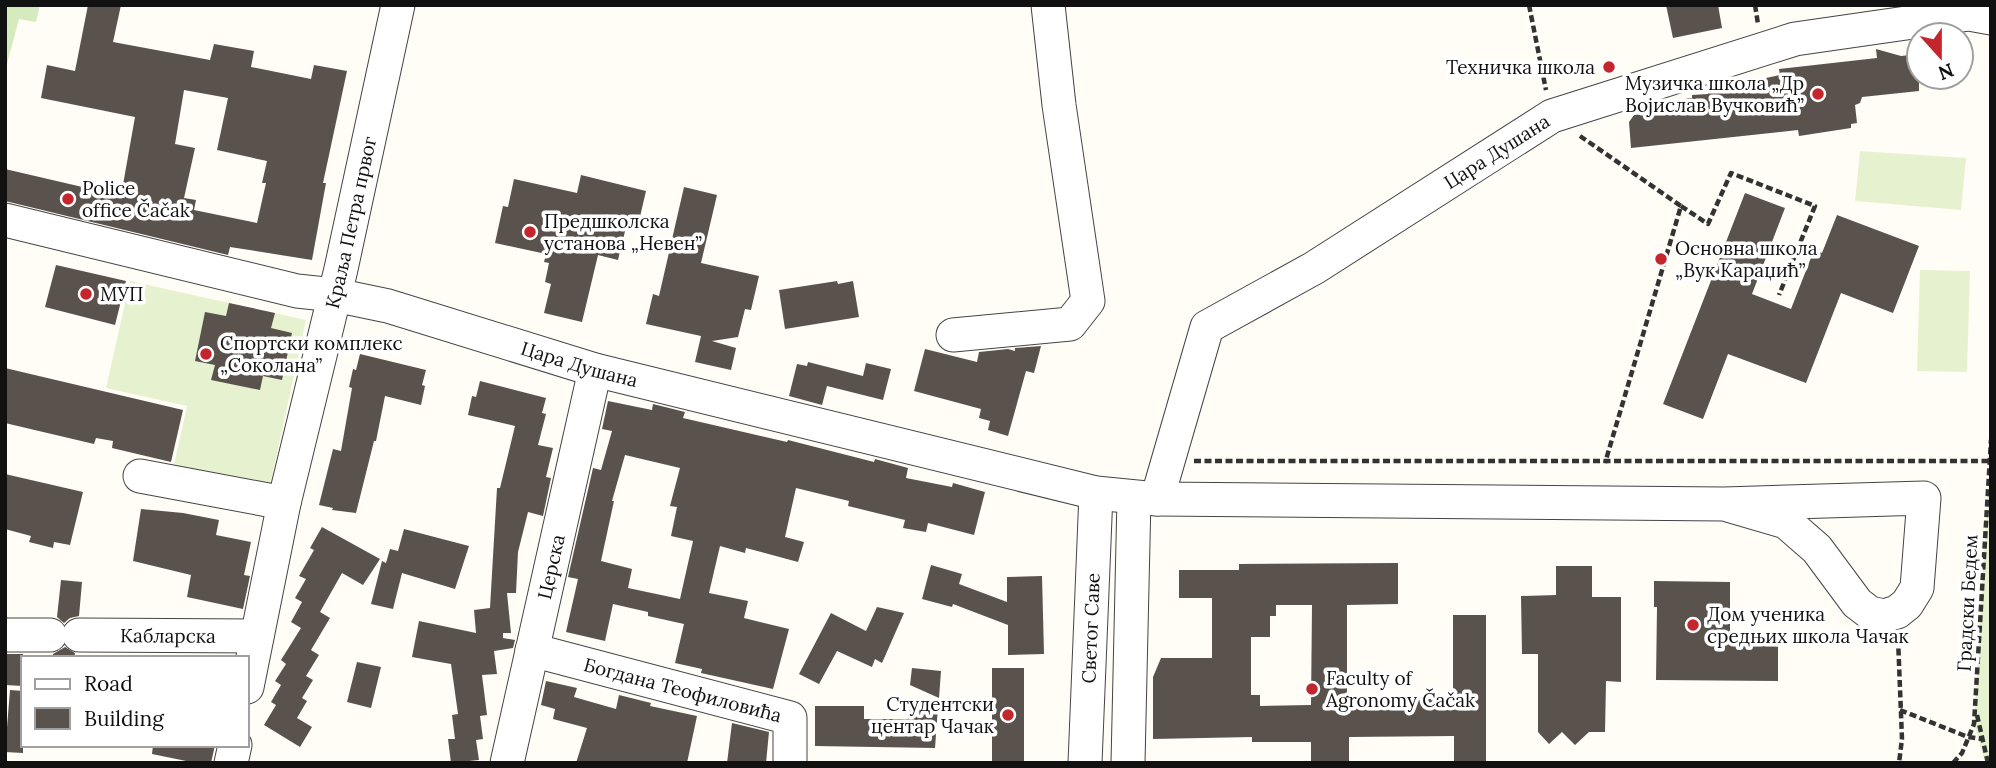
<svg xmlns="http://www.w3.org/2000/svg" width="1996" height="768" font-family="Lora,serif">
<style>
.green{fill:#d5ebbd}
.pitch{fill:#e6f2cf}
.building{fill:#5a524d;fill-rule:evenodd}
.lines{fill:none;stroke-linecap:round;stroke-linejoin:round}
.minor-casing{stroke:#444;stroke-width:35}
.path{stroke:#333;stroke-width:4.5;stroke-dasharray:7 3.5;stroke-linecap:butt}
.minor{stroke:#fff;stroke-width:33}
.poi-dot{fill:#c4262e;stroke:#fff;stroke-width:2.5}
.labels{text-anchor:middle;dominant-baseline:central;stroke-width:7;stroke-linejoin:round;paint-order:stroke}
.poi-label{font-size:19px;fill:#111;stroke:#fff;text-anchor:start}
.street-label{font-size:19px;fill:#111;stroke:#fff}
</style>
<rect width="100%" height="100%" fill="#fffdf5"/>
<!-- green -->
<path class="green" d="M5,5H40L36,22L19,19L5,71Z"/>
<!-- pitch -->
<path class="pitch" d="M1860,151L1966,158L1961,210L1855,201Z
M1920,270L1970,271L1967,372L1917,371Z
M130,281L306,320L269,490L173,469L187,406L106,388Z
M1991,440V763H1985L1974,724Z"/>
<!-- building -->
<path class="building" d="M88,5H121L113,42L210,60L214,44L254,51L251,67L311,79L314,65L347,71L323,183H326L312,260L230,247L228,255L5,201V169L121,196L135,117L41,98L47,65L75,71ZM184,90L228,98L217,150L267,161L262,183H266L257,223L194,210L196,200L184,198L195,148L175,144Z
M1666,5H1718L1722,28L1673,38Z
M1876,49L1901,56L1919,54V91L1862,97L1860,103L1855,105L1857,123L1851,124V128L1799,136L1798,130L1631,148L1629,122L1634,115L1662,112L1661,106L1676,105V100L1692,98V95L1708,94V91L1724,89V87L1780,75L1779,69L1877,58Z
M581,175L646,191L639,221L628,219L618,260L598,255L582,322L544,313L551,284L545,282L549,263L544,262L546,254L495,243L503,206L508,207L514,179L577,193Z
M684,187L717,195L701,263L759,276L751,310L745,309L738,337L712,341L736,348L731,370L695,362L701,336L646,324L653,294L659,296Z
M1745,193L1785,208L1752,294L1791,309L1814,250L1822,253L1837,215L1919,246L1893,313L1841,293L1806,383L1728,354L1703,419L1663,404Z
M56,265L126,281L115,325L45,307Z
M837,281L838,284L853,281L859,317L785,329L779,290Z
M229,303L275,313L271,328L292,333L282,380L263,376L260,390L211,380L215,365L195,361L205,312L226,316Z
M1041,346L1034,373L1026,371L1008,436L988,430L990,421L979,418L981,409L914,391L925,349L977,362L979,352L1008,349L1015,351V348Z
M360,354L426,370L422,385L425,386L421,405L385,396L376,441H374L356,513L332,510L333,508L319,505L333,449L341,451L352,388L349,387L353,369L356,370Z
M808,362L863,376L866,363L891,369L883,400L827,386L822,405L789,396L797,364L807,366Z
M5,368L183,410L171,462L112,448L113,441L96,438L94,444L5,423Z
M480,381L546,398L542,413L546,414L538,445L553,448L546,477L551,478L543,516L528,512L518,552L516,593H507L511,633H503V638L515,640L513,648L494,651L497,674L482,675L487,715L480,716L483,739L476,740L479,760L469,761L470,763H451L448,739H455L452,715L458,714L451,664L412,657L419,621L476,633L474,610L490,608L497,488H500L515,426L468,415L472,396L476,397Z
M608,401L652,410L653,404L685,412L683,418L787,442L788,440L874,462L875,459L908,468L906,478L952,487L953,483L985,492L974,535L928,523L926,532L903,528L905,520L848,506L849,501L796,488L785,537L804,542L798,562L746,548L745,553L720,546L709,593L748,601L744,618L789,629L773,689L701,673L702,669L675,663L684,624L648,616V612L613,604L605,641L566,632L578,579L568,577L593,468L601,470L612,431L602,429ZM625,455L680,468L670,506L677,507L671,536L693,541L680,599L628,588L632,569L601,561L614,501H612Z
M5,474L83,492L70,545L54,542L53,548L29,542L31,536L5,529Z
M141,509L183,513L219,520L216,535L251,542L244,575L250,576L243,609L187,597L191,575L133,561Z
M322,527L380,559L363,585L342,573L320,612L330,618L311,650L319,655L306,676L313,680L302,698L307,701L297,718L312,727L300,747L264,725L276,705L271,702L281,685L275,681L286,664L281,660L301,628L291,622L302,602L295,598L306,579L299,576L314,550L310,548Z
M404,529L469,546L455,589L402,573L393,609L371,604L382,561L386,563L390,549L398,551Z
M1398,563V604L1347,605V699H1453V615H1486V763H1454V736L1349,737V763H1311V742H1252V737L1153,739V677L1161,658H1212V598H1179V570H1239V564ZM1276,605H1312L1311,705L1260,706V695H1251V637H1270V616H1276Z
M931,565L962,574L959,584L1007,602V577L1042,576L1044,654L1008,655V625L953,604L952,607L922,599Z
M1556,566H1592V597H1621V682L1606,681L1605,732H1589L1575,745L1562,732L1549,744L1538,732V654H1522L1521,596L1556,595Z
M61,580L82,582L79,616L70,618L64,623L57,617Z
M1654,581L1730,582V644L1778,645V681L1656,680L1657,607H1654Z
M877,607L904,613L882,663L875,659L872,667L837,651L819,684L799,674L831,613L866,631Z
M65,647L75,653L74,658H52L53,654Z
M6,654H23V686L5,685Z
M357,662L381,667L371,708L347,702Z
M912,668L941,671L939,698L910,685Z
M992,668H1024V763H992Z
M546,681L577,688L574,697L616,709L619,695L651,703L650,706L697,716L687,763H576L587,728L553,719L555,709L541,705Z
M10,690L23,691V753L5,752Z
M815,706H864V719H908L909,706L938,707L935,748L815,746Z
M732,723L769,732L766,763H727Z
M153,745H215L211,763H196L152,754Z"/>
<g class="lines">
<!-- minor casing -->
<g class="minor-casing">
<g id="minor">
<path id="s1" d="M5,220L297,291L335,295L388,306L595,370L1096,493L1157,499L1724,504L1924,498L1917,588L1907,604L1897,612L1884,616L1870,613L1857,603L1817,549L1786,522L1724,504"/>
<path d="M953,335L1070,324L1088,301L1059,105L1048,5"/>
<path d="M140,476L284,503"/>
<path id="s2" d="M1157,499L1207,327L1314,268L1552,116L1795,39L1969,14L1991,18"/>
<path d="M5,635H50"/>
<path id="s3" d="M79,635L257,636"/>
<path id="s4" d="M532,650L790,718V763"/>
<path id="s5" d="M247,687L284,503L341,269L398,5"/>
<path d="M231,763L235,745"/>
<path id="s6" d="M507,763L595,370"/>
<path id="s7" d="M1085,763L1096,493"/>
<path d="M1128,763L1134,498"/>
</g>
</g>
<!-- path -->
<path class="path" d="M1529,5L1546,90
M1755,5L1758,24
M1580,136L1681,206L1605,463
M1681,206L1708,224L1731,173L1815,206L1779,295
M1194,461H1991
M1898,638L1902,739L1899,763
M1900,710L1968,737L1982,739
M1977,715L1988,763
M1953,763L1962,753L1974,724L1991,440"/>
<!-- minor -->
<use href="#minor" class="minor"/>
</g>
<!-- markers -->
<g class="poi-dot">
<circle cx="1609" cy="67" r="7"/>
<circle cx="1818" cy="94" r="7"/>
<circle cx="68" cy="199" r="7"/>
<circle cx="530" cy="232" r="7"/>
<circle cx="1661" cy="259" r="7"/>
<circle cx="86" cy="294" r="7"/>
<circle cx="206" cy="354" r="7"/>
<circle cx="1693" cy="625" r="7"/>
<circle cx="1312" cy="689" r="7"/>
<circle cx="1008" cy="715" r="7"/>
</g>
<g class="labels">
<!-- poi labels -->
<g class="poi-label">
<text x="1595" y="67" text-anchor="end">Техничка школа</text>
<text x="1804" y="83" text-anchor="end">Музичка школа „Др<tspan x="1804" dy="22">Војислав Вучковић”</tspan></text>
<text x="82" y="188">Police<tspan x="82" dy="22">office Čačak</tspan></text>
<text x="544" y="221">Предшколска<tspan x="544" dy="22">установа „Невен”</tspan></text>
<text x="1675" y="248">Основна школа<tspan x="1675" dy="22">„Вук Караџић”</tspan></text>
<text x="100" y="294">МУП</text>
<text x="220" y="343">Спортски комплекс<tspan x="220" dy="22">„Соколана”</tspan></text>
<text x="1707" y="614">Дом ученика<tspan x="1707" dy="22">средњих школа Чачак</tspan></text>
<text x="1326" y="678">Faculty of<tspan x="1326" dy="22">Agronomy Čačak</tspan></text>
<text x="994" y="704" text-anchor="end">Студентски<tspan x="994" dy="22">центар Чачак</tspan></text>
</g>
<!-- street labels -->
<g class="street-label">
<text stroke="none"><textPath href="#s2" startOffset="518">Цара Душана</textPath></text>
<text stroke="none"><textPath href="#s5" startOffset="476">Краља Петра првог</textPath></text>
<text stroke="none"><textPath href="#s1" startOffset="593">Цара Душана</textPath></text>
<text stroke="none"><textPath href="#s6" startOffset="201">Церска</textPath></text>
<text transform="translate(1967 603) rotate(-87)">Градски Бедем</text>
<text stroke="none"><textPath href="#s7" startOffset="135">Светог Саве</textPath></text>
<text stroke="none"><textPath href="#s3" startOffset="89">Кабларска</textPath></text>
<text stroke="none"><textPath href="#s4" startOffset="156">Богдана Теофиловића</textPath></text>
</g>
</g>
<!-- border -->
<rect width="1996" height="768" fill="none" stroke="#111111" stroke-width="14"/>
<!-- legend -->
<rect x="21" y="656" width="228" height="91" fill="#ffffff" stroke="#a0a0a0" stroke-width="2"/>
<rect x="35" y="679" width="35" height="10" fill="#ffffff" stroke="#a0a0a0" stroke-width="2"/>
<text x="84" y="691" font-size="21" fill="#111111">Road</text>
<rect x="35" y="708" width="35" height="21" fill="#5a524d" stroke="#a0a0a0" stroke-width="2"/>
<text x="84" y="726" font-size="21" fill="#111111">Building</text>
<!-- north arrow -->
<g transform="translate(1940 56) rotate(159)"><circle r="33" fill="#ffffff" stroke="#a0a0a0" stroke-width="2"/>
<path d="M0-5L12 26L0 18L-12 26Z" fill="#c4262e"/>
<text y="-10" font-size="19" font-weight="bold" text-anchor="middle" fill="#111111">N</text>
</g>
</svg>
